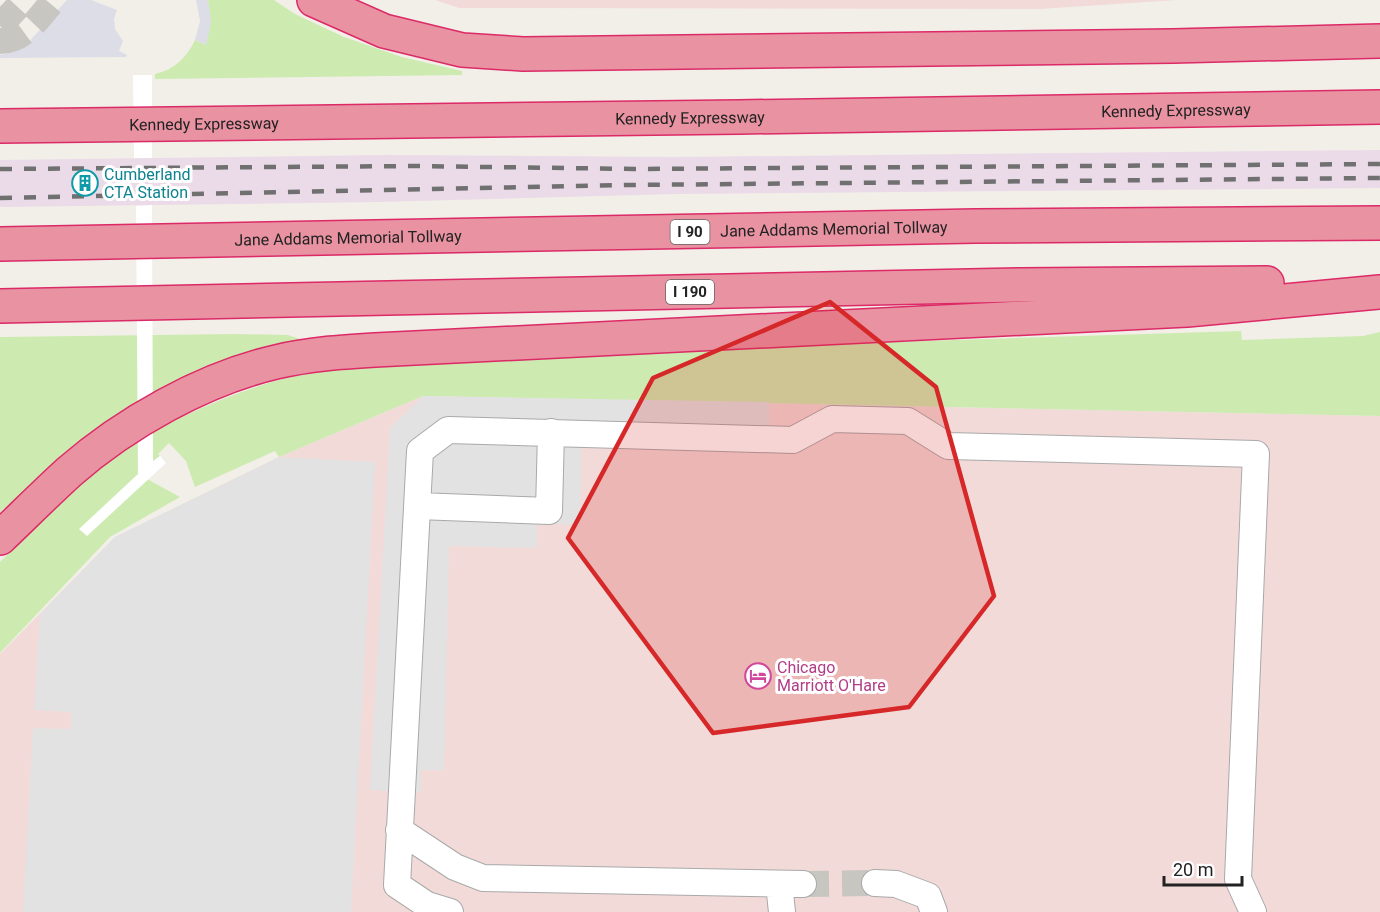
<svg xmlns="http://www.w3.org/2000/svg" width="1380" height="912" font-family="Roboto,sans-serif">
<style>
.commercial{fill:#f2dad9}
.industrial{fill:#ebdbe8}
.grass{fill:#cdebb0}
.parking{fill:#e2e2e2}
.plaza{fill:#dddde8}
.pier{fill:#fff}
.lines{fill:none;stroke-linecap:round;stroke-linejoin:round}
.minor-tunnel{stroke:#c8c6c1;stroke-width:26;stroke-dasharray:26 13;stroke-linecap:butt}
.minor-casing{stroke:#a9a9a9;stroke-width:28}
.highway-casing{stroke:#dc2a67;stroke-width:36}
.minor{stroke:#fff;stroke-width:26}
.highway{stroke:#e892a2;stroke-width:33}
.rail{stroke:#707070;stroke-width:4.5;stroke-dasharray:12 12;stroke-linecap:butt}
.marked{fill:#d62828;fill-opacity:0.2;stroke:#d62828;stroke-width:4.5;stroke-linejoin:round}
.labels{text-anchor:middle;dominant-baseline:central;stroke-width:6;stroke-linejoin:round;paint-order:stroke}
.shield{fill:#fff;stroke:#646464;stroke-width:1.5}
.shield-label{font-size:15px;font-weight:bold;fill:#222}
.street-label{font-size:16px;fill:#222;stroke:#fff}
.culture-label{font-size:16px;fill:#0d838f;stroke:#fff;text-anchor:start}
.hotel-label{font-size:16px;fill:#b23c85;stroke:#fff;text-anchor:start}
</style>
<rect width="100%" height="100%" fill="#f2efe9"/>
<!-- commercial -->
<path class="commercial" d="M435,0H1177L1040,9L459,8Z
M423,396L1380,416V912H0V654L115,537L279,457Z"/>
<!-- industrial -->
<path class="industrial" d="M1380,150V188L676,194L380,202L0,207V160L385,155L675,157Z"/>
<!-- grass -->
<path class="grass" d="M207,0H274L295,14L344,37L402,57L462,71V75L155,79V74C174,70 187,57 195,40L206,45L209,5Z
M1241,331L1242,340L1363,336L1380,332V416L423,396L279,457L275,451L195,487L186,461L169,443L158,454L160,456L138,474L180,497L110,537L0,653V562C37,526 72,487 114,457C159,424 225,395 279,380C298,375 318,372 337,368L861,343Z
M235,334L288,335L300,339L225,359L157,391L92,433L0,512V337Z"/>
<!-- parking -->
<path class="parking" d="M423,396L769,402L770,453L581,446L580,524H537V548L449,546L444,770H421V792L370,790L390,428Z
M279,457L375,462L351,912H23L33,728L71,729V712L34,710L40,614L115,537Z"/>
<!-- plaza -->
<path class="plaza" d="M67,0H91L117,10L114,19L115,29L123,41L119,51L127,55L126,57L0,58V55L17,51L26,45Z
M196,0H207L209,5L211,23L206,45L195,40L200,21Z"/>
<!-- pier -->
<path class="pier" d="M133,75H152V158H134Z
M152,205L153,461L160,456L166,463L87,536L79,529L138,474L136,206Z"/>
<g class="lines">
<!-- minor-tunnel -->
<path class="minor-tunnel" d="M0,26L24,0
M0,41C25,41 39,17 54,0
M803,884L875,883"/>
<!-- minor casing -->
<g class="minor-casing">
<path id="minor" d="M418,506L549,511L551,432
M399,830L455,867L483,878L803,884
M875,883L896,884L928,896L934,912
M779,884L782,912
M450,912L427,905L397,885L420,451L448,430L793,440L832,419L908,421L948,446L1256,454L1238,879L1253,912"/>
</g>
<!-- highway casing -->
<g class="highway-casing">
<g id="highway">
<path d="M314,0L384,31L462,50L523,54L1173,46L1380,41"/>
<path id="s1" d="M0,126L739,117L1380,107"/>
<path id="s2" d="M0,244L975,226L1380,223"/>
<path d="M0,306L1021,285L1267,283"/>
<path d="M0,538C23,516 45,494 69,472C125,423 203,379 276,362C309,354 342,352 375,350L1187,310L1380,292"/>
</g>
</g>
<!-- minor -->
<use href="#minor" class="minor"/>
<!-- highway -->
<use href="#highway" class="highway"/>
<!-- rail -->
<path class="rail" d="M0,169L416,166L635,169L1380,164
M0,198L629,185L1380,178"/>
</g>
<!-- marked area -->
<path class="marked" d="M830,302L936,387L994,596L909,707L713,733L568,538L653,378Z"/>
<!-- icons -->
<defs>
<g id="building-ring" transform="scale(1.35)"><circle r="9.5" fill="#fff" stroke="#0f9aa8" stroke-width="1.5"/><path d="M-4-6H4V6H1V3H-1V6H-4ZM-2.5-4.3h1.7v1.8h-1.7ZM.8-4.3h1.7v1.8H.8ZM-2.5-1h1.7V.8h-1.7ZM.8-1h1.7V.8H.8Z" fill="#0f9aa8"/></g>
<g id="hotel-ring" transform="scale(1.35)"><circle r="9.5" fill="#fff" stroke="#d1479c" stroke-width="1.5"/><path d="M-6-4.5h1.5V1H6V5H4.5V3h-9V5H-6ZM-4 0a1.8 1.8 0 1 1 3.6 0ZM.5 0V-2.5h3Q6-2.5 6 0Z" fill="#d1479c"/></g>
</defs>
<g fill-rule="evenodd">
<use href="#building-ring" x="85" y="183"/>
<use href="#hotel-ring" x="758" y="676"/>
</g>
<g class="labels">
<!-- shield labels -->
<g class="shield">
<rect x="670.5" y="220" width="39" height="24" rx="4.5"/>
<rect x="666" y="280" width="48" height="24" rx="4.5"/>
</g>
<g class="shield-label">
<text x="690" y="232">I 90</text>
<text x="690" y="292">I 190</text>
</g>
<!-- street labels -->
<g class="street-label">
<text stroke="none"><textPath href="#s1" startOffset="1176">Kennedy Expressway</textPath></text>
<text stroke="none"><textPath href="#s1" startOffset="690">Kennedy Expressway</textPath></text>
<text stroke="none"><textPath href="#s1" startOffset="204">Kennedy Expressway</textPath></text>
<text stroke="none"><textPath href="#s2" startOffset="834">Jane Addams Memorial Tollway</textPath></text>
<text stroke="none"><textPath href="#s2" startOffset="348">Jane Addams Memorial Tollway</textPath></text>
</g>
<!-- culture labels -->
<g class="culture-label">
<text x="104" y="174">Cumberland<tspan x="104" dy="18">CTA Station</tspan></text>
</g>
<!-- hotel labels -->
<g class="hotel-label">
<text x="777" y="667">Chicago<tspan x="777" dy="18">Marriott O'Hare</tspan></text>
</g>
</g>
<!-- scale -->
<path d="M1164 876v9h78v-9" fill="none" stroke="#222222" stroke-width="3"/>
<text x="1173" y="876" font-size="18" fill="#222222" stroke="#ffffff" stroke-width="4.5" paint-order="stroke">20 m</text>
</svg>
